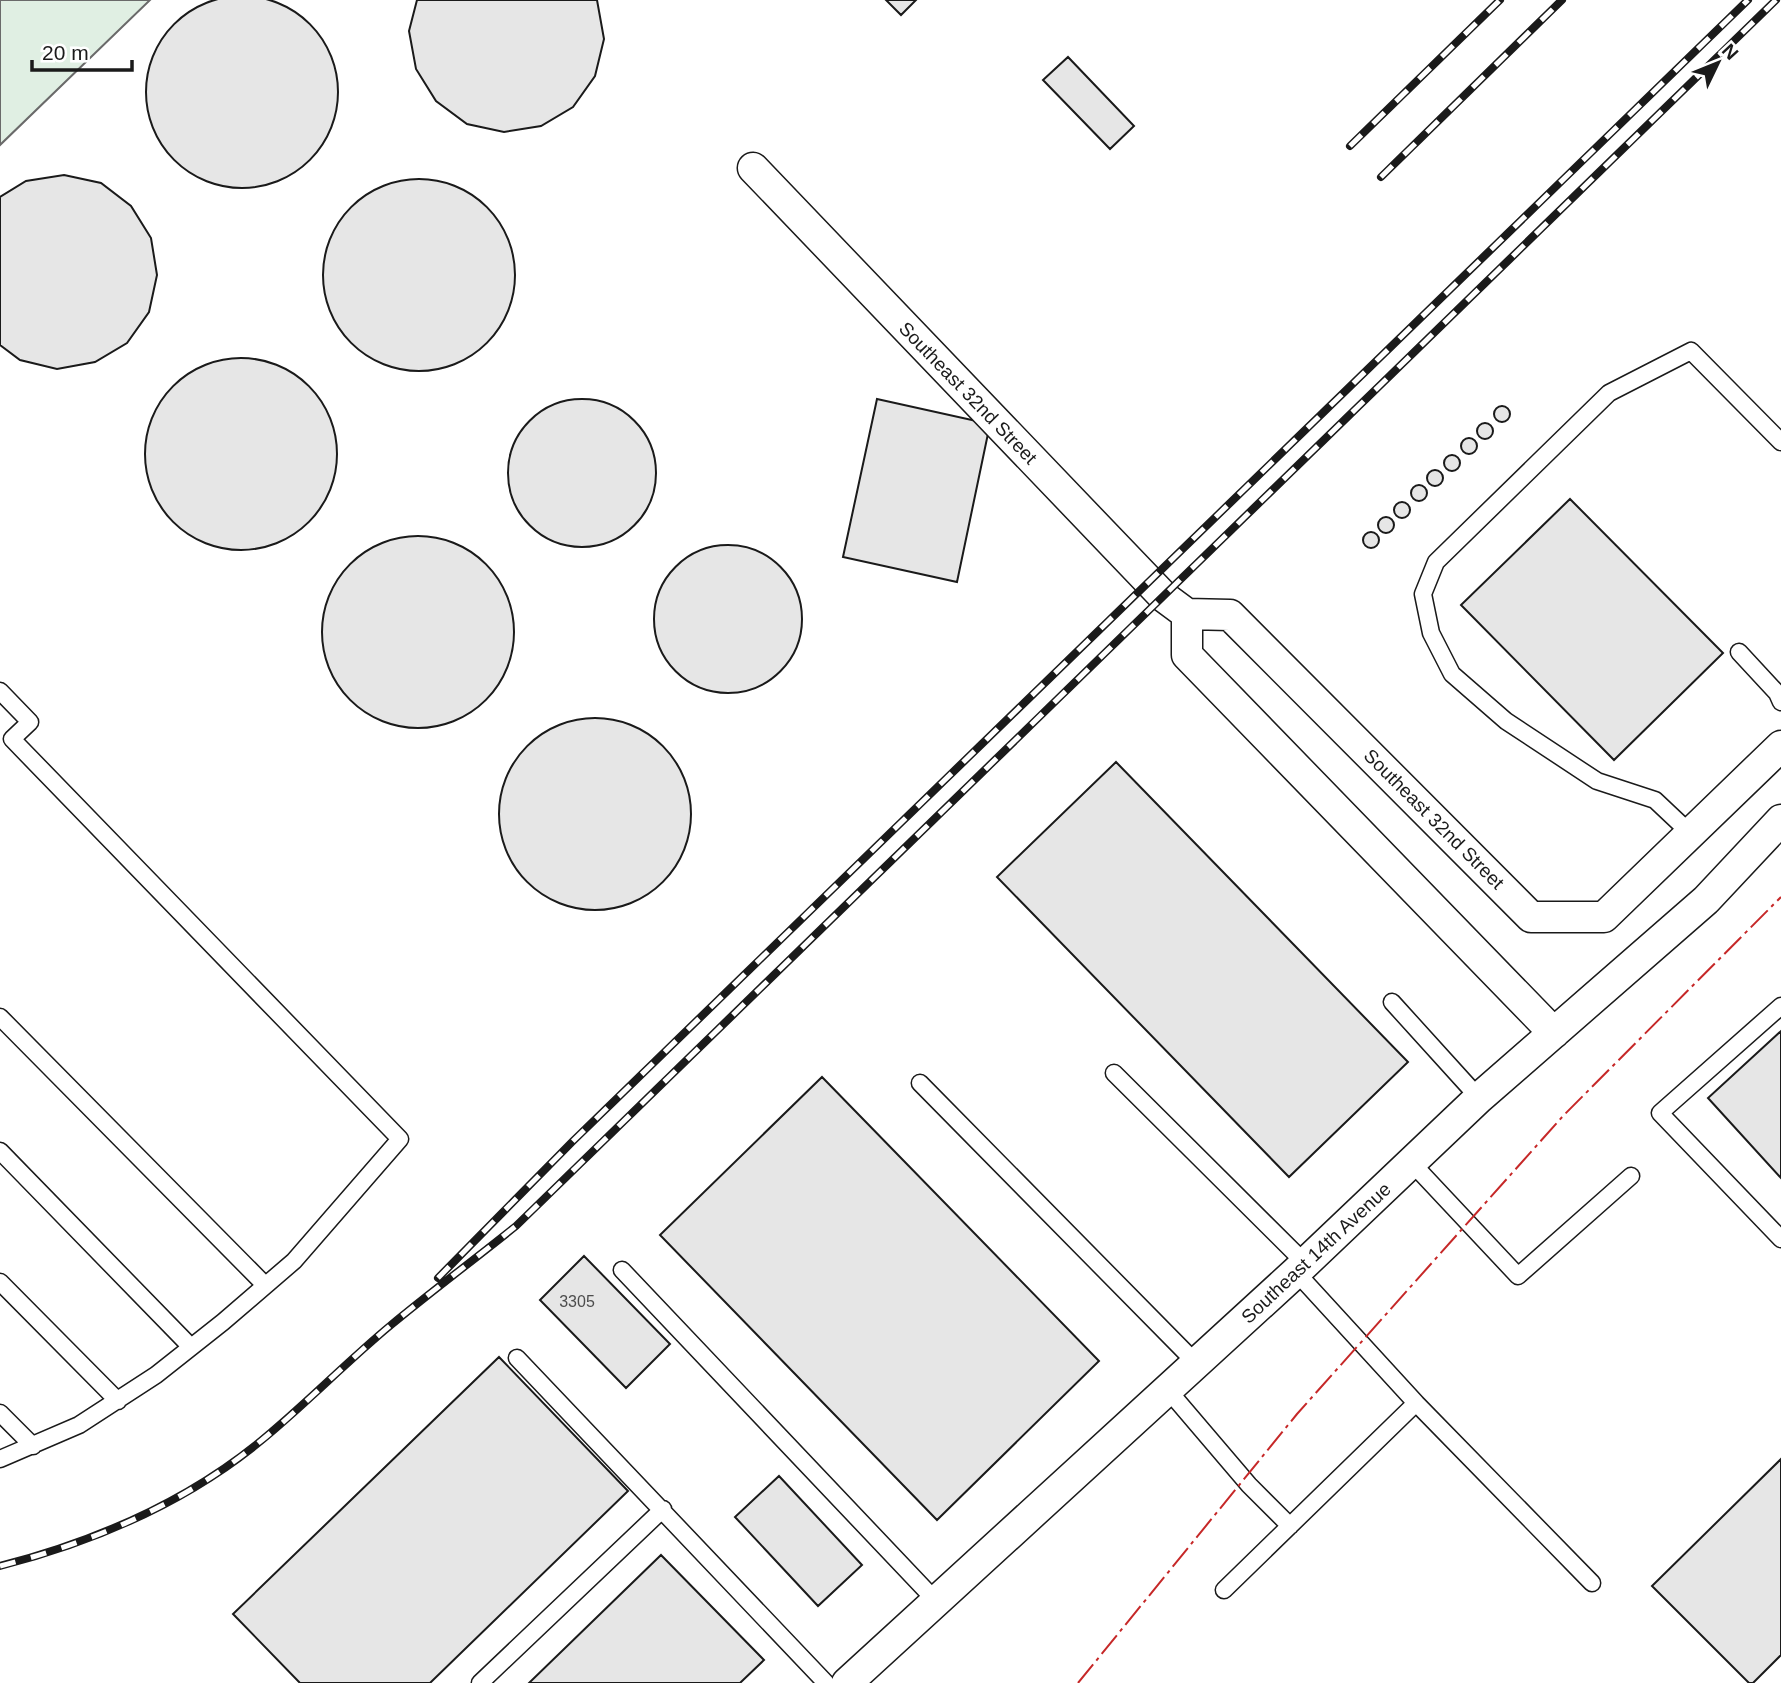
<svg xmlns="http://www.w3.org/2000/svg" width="1781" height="1683" font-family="Helvetica,sans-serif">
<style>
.green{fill:#e0efe3;stroke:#6a6a6a;stroke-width:2}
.building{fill:#e6e6e6;stroke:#1a1a1a;stroke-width:2}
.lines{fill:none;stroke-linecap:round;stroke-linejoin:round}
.lane-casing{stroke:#1a1a1a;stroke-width:19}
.street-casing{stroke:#1a1a1a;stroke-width:33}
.lane{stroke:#fff;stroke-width:16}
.street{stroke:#fff;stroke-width:30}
.rail-casing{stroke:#1a1a1a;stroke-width:8}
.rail{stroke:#fff;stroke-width:5;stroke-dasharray:16;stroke-linecap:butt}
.power{stroke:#c62828;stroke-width:2;stroke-dasharray:24 5 3.5 5;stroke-linecap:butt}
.labels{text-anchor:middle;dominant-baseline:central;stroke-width:5;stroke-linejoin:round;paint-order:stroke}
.number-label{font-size:16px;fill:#4d4d4d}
.street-label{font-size:19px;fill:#1a1a1a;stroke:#fff}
</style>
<rect width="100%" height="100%" fill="#fff"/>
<!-- green -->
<path class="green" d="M0,0H150L0,145Z"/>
<!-- building -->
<path class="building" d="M146 92a96 96 0 1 1 192 0a96 96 0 1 1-192 0Z
M417,0H597L604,39L595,76L573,107L541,126L504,132L467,124L436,101L416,69L409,31Z
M886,0H916L901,15Z
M1068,57L1134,126L1110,149L1043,80Z
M64,175L101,183L131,206L151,238L157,275L149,312L127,343L95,362L57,369L20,360L0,345V197L26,181Z
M323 275a96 96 0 1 1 192 0a96 96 0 1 1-192 0Z
M145 454a96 96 0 1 1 192 0a96 96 0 1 1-192 0Z
M877,399L990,424L957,582L843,557Z
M508 473a74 74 0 1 1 148 0a74 74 0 1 1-148 0Z
M1494 414a8 8 0 1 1 16 0a8 8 0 1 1-16 0Z
M1477 431a8 8 0 1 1 16 0a8 8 0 1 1-16 0Z
M1461 446a8 8 0 1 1 16 0a8 8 0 1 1-16 0Z
M1444 463a8 8 0 1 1 16 0a8 8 0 1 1-16 0Z
M1427 478a8 8 0 1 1 16 0a8 8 0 1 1-16 0Z
M1411 493a8 8 0 1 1 16 0a8 8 0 1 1-16 0Z
M1570,499L1723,653L1614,760L1461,605Z
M1394 510a8 8 0 1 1 16 0a8 8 0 1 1-16 0Z
M1378 525a8 8 0 1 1 16 0a8 8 0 1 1-16 0Z
M1363 540a8 8 0 1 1 16 0a8 8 0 1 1-16 0Z
M322 632a96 96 0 1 1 192 0a96 96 0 1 1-192 0Z
M654 619a74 74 0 1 1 148 0a74 74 0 1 1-148 0Z
M499 814a96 96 0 1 1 192 0a96 96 0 1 1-192 0Z
M1116,762L1408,1062L1289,1177L997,877Z
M1781,1031V1178L1708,1098Z
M822,1077L1099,1361L937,1520L660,1235Z
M584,1256L670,1344L626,1388L540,1300Z
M499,1357L628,1491L430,1683H300L233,1614Z
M1781,1459V1655L1753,1683H1749L1652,1586Z
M779,1476L862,1565L818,1606L735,1517Z
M661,1555L764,1660L740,1683H529Z"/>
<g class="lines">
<!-- lane casing -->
<g class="lane-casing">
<path id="lane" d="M1739,652L1777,693L1781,702
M0,691L30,722L12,739L400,1139L294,1261L223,1322L156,1375L79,1425L0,1459
M1690,833L1655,800L1597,781L1506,721L1452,674L1431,633L1423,594L1436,562L1609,393L1691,351L1781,442
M1392,1002L1479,1098
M1781,1006L1660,1113L1781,1239
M0,1017L264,1284
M1114,1073L1306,1264
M920,1083L1197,1364
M0,1151L191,1347
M1411,1162L1518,1276L1631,1176
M622,1270L935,1600
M0,1282L118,1401
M517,1358L826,1683
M1168,1390L1249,1485L1290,1526
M1416,1403L1592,1583
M0,1413L33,1446
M1224,1590L1416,1403L1296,1272
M480,1683L663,1509"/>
</g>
<!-- street casing -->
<g class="street-casing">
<path id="street" d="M753,168L1164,597L1187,614V655L1554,1033
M1187,614L1230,615L1531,917H1604L1781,746
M847,1683L1296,1272L1479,1098L1706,900L1781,820"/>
</g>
<!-- lane -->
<use href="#lane" class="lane"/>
<!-- street -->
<use href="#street" class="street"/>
<!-- rail casing -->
<g class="rail-casing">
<path id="rail" d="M1350,146L1500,0
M1381,177L1562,0
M438,1278L573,1141L1748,0
M0,1566C93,1542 181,1505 257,1444C303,1407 345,1363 391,1325C432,1291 475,1259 516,1226L1776,0"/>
</g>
<!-- rail -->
<use href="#rail" class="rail"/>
<!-- power -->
<path class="power" d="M1078,1683L1297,1414L1563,1116L1781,897"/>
</g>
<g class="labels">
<!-- number labels -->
<g class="number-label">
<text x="577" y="1301">3305</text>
</g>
<!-- street labels -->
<g class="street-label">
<text transform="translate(968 393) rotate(46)">Southeast 32nd Street</text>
<text transform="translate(1434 819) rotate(45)">Southeast 32nd Street</text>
<text transform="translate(1316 1253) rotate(-43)">Southeast 14th Avenue</text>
</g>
</g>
<!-- north arrow -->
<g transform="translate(1718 63) rotate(47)" stroke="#ffffff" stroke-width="5" paint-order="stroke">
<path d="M0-5L12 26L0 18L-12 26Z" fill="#1a1a1a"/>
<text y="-10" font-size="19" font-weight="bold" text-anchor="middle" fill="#1a1a1a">N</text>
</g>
<!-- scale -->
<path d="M32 60v10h100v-10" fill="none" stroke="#1a1a1a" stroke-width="3.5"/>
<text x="42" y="60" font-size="21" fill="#1a1a1a" stroke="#ffffff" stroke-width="5" paint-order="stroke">20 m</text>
</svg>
